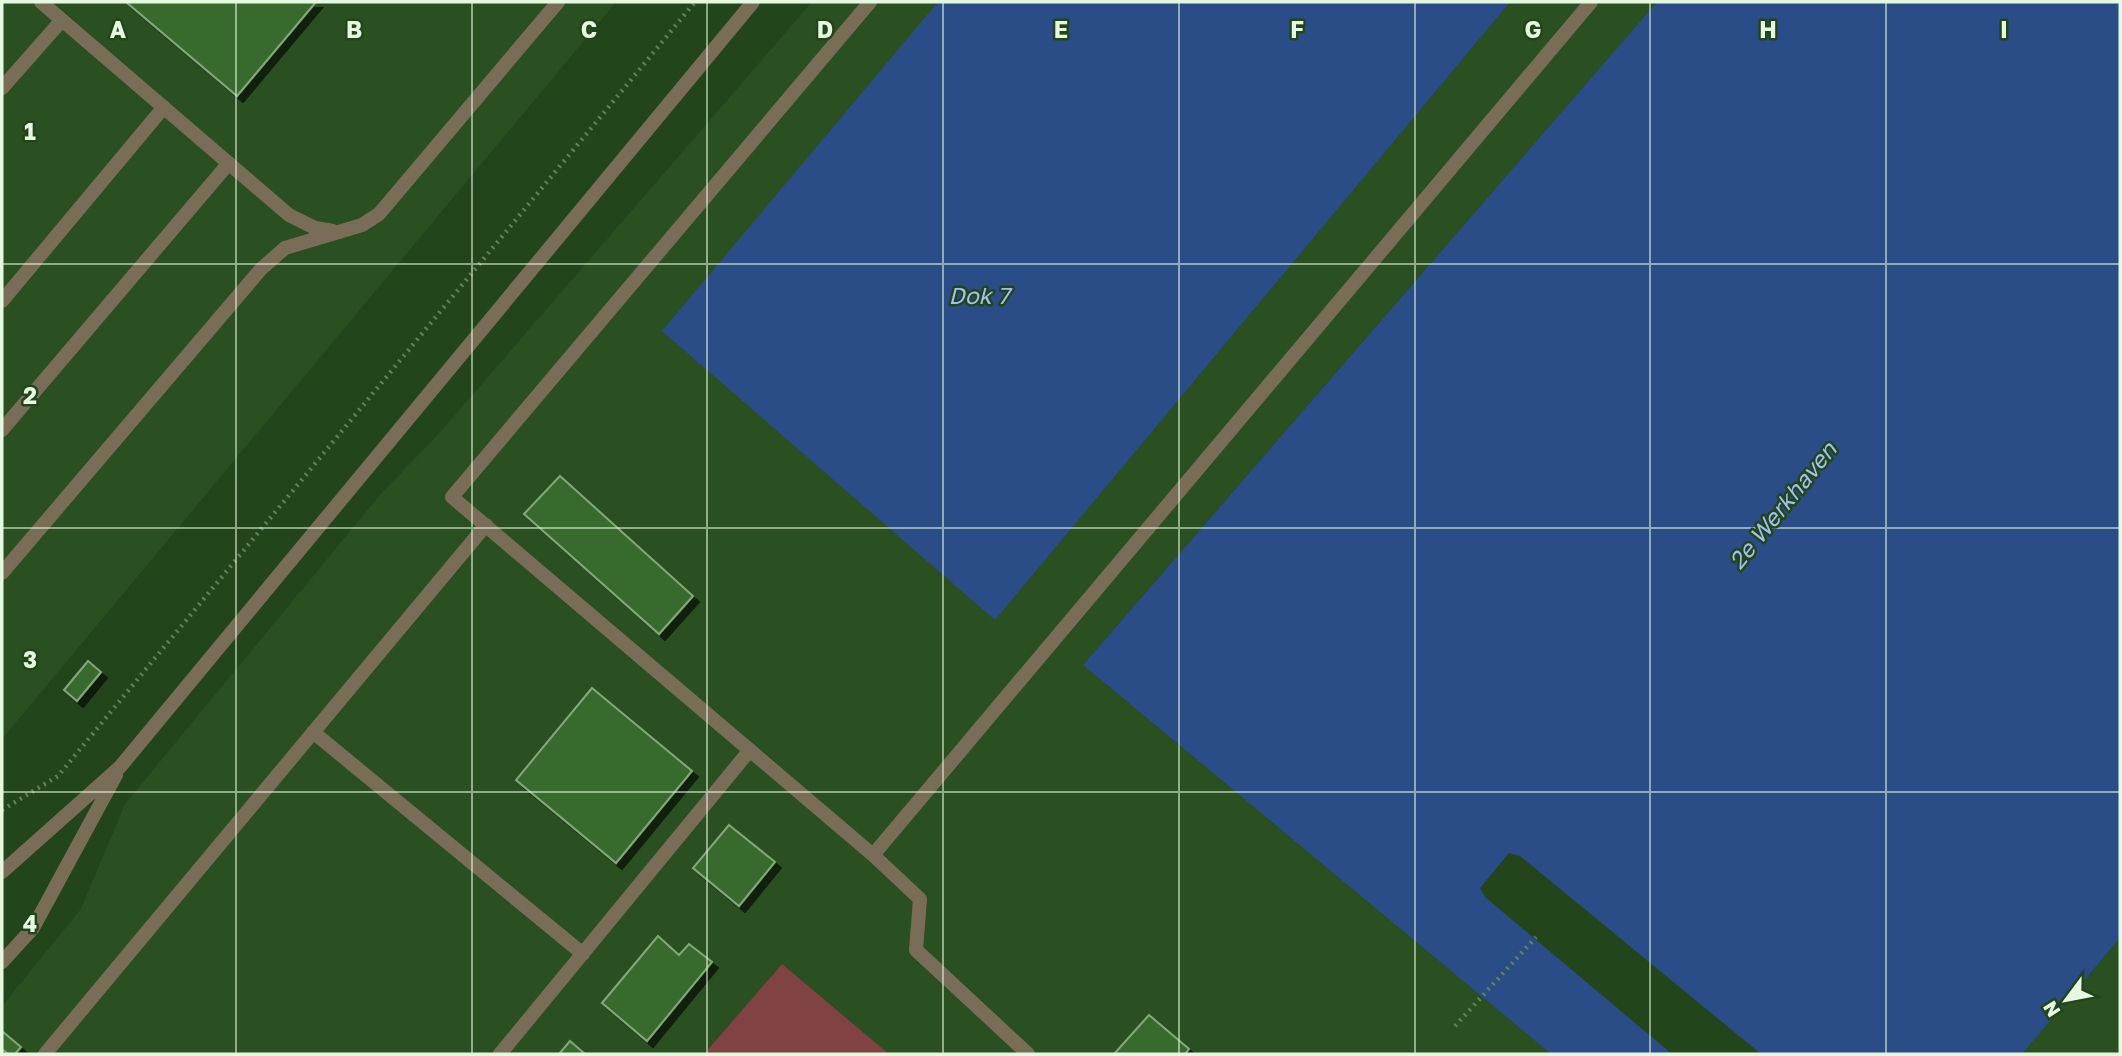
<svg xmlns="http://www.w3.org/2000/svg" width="2122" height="1056" font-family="'Golos Text',sans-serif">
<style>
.built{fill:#2a5021}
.green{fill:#814243}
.water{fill:#2a4d88}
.pier{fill:#23451b}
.building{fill:#396b2e;stroke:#82a87a;stroke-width:2;filter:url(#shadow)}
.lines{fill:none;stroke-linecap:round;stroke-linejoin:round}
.path{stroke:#63815c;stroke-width:4.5;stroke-dasharray:2 5;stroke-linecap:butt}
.lane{stroke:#7a6d58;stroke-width:14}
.grid{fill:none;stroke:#e5f9e0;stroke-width:2;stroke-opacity:0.55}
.labels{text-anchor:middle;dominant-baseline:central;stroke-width:5;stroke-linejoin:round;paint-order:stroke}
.water-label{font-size:23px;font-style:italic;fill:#a0c0f4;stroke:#23451b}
.grid-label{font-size:23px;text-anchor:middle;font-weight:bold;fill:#e5f9e0;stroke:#23451b;stroke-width:5;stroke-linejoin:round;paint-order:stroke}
</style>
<defs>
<filter id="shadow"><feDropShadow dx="6" dy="6" stdDeviation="0" flood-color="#0009"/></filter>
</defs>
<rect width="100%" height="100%" fill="#23451b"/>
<!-- built -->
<path class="built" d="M2,2H616L2,739Z
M812,2H1657L1083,665L1551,1054H889L782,964L704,1054H3L2,1006L81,909L125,804L380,495L443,429Z
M2120,938V1054H2022Z"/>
<!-- green -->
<path class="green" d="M782,964L889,1054H704Z"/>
<!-- water -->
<path class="water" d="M938,2H1510L995,620L662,331Z
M1657,2H2120V938L2022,1054H1551L1083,665Z"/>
<!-- pier -->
<path class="pier" d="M1509,853L1520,856L1761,1054H1672L1485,897L1480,888Z"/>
<!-- building -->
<path class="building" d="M126,2H316L237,96Z
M560,476L693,596L659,634L524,514Z
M88,661L101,672L77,701L64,690Z
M592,688L692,771L616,863L516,780Z
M729,825L775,862L739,906L693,868Z
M658,936L679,955L689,944L712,962L647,1041L602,1003Z
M1149,1015L1189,1049L1185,1054H1114Z
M2,1031L21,1047L15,1054H8L2,1049Z
M570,1041L585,1054H559Z"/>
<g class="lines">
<!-- path -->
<path class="path" d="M2,810L58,776L695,2
M1455,1026L1536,937"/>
<!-- lane -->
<path class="lane" d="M41,2L289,215L315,228L333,231
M870,2L452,497L873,855L920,899L916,950L1028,1054
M2,88L62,20
M2,301L164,107
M2,430L229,163
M2,573L261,269L285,248L362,225L379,214L558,2
M313,732L583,954
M873,855L1591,2
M2,872L120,767L753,2
M2,962L33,928L116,775
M45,1054L486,525
M500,1054L750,750"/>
</g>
<!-- grid -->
<path class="grid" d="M236,2V1054M472,2V1054M707,2V1054M943,2V1054M1179,2V1054M1415,2V1054M1650,2V1054M1886,2V1054M2,264H2120M2,528H2120M2,792H2120"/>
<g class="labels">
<!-- water labels -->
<g class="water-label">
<text x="979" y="295">Dok 7</text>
<text transform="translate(1782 505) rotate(-51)">2e Werkhaven</text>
</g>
</g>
<g class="grid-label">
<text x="118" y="38">A</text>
<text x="354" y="38">B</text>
<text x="589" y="38">C</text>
<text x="825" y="38">D</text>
<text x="1061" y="38">E</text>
<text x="1297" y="38">F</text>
<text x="1533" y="38">G</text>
<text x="1768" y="38">H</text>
<text x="2004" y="38">I</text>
<text x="30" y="140">1</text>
<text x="30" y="404">2</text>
<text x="30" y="668">3</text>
<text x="30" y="932">4</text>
</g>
<!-- border -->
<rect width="2122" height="1056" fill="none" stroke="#e5f9e0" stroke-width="7"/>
<!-- north arrow -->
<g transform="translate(2066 1000) rotate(238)" stroke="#23451b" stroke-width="5" paint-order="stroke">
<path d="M0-5L12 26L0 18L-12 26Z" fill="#e5f9e0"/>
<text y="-10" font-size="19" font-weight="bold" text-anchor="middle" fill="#e5f9e0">N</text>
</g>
</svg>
